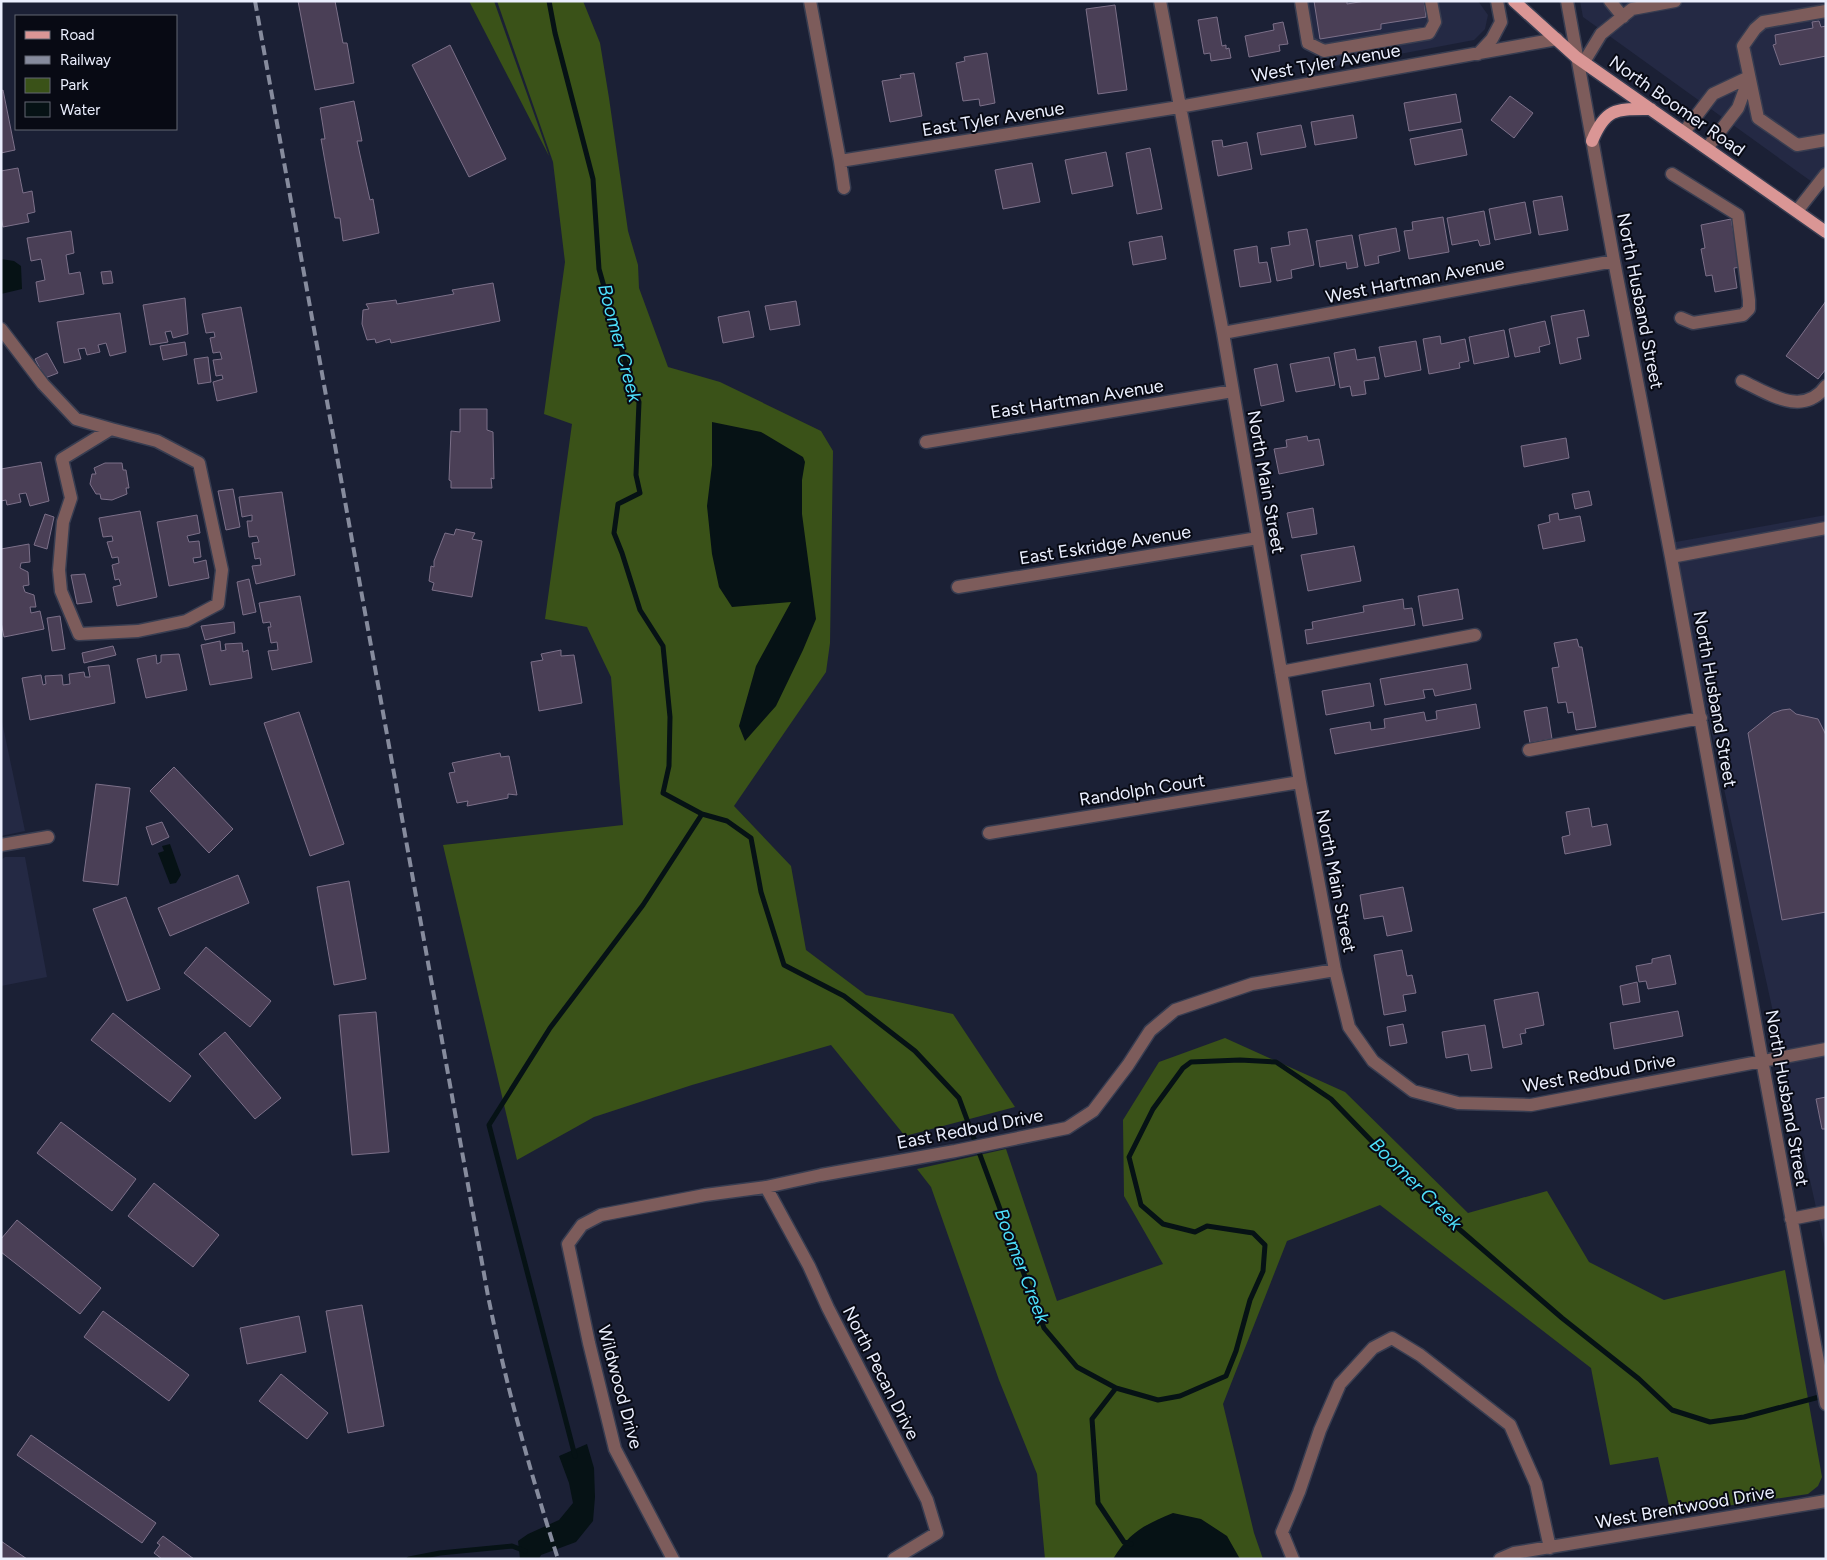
<svg xmlns="http://www.w3.org/2000/svg" width="1827" height="1560" font-family="Figtree,sans-serif">
<style>
.built{fill:#242944}
.green{fill:#3a5218}
.water{fill:#061215}
.lines{fill:none;stroke-linecap:round;stroke-linejoin:round}
.stream{stroke:#061215;stroke-width:5}
.building{fill:#4a3f56;stroke:#7c7089}
.minor-casing{stroke:#383d51;stroke-width:15}
.major-casing{stroke:#383d51;stroke-width:15}
.minor{stroke:#7d5c5b;stroke-width:12}
.major{stroke:#da9695;stroke-width:12}
.rail{stroke:#868b9d;stroke-width:4;stroke-dasharray:10 5;stroke-linecap:butt}
.labels{text-anchor:middle;dominant-baseline:central;stroke-width:4;stroke-linejoin:round;paint-order:stroke}
.street-label{font-size:18px;fill:#ebeffe;stroke:#080a14}
.water-label{font-size:19px;font-style:italic;fill:#4ddffa;stroke:#080a14}
</style>
<rect width="100%" height="100%" fill="#1b2035"/>
<!-- built -->
<path class="built" d="M1307,1H1478L1488,15L1485,29L1474,40L1320,69Z
M1580,1H1826V192L1583,17Z
M1826,515V1253L1670,543Z
M1,717L25,831L1,836Z
M5,857H25L47,977L1,986V860Z"/>
<!-- green -->
<path class="green" d="M469,1H494L549,156Z
M497,1H583L600,43L609,98L628,231L638,265L639,288L668,367L720,382L821,431L833,451L830,643L826,672L734,806L791,866L806,950L866,995L953,1014L1015,1107L905,1136L831,1045L692,1085L594,1117L517,1160L443,845L623,825L611,677L587,627L545,619L572,424L544,414L565,262L553,162Z
M1225,1038L1345,1092L1468,1213L1547,1191L1589,1262L1664,1300L1785,1270L1822,1477L1818,1486L1808,1494L1671,1514L1658,1457L1610,1465L1591,1368L1380,1205L1287,1241L1223,1404L1254,1533L1263,1559H1045L1037,1474L999,1380L931,1187L917,1169L1006,1149L1057,1301L1163,1264L1124,1196L1123,1120L1159,1062Z"/>
<!-- water -->
<path class="water" d="M1,259L14,261L21,266L22,289L1,294Z
M712,422L761,432L803,457L805,462L802,480V514L816,619L803,650L776,706L745,741L739,726L756,666L791,602L732,607L719,587L712,554L707,506L712,465Z
M170,844L181,875L176,883L170,884L158,853L164,851L162,846Z
M587,1444L594,1468L595,1497L593,1521L576,1542L541,1555L539,1559H520L518,1541L528,1534L559,1520L573,1503L569,1483L559,1456Z
M1173,1513L1201,1519L1227,1536L1240,1559H1113C1130,1531 1145,1525 1173,1513Z"/>
<g class="lines">
<!-- stream -->
<path class="stream" d="M549,1L555,33L593,179L599,269L631,382L639,402L636,475L640,493L618,504L614,533L622,553L640,610L663,646L670,717L669,766L663,793L702,814L727,821L751,838L761,892L784,965L844,996L915,1051L959,1098L1044,1328L1077,1367L1116,1388L1158,1400L1180,1396L1226,1376L1236,1351L1250,1300L1263,1271L1265,1245L1253,1233L1207,1226L1195,1232L1163,1224L1141,1205L1129,1157L1153,1109L1183,1068L1191,1062L1240,1060L1276,1062L1331,1099L1444,1216L1562,1318L1639,1379L1672,1410L1710,1422L1744,1417L1823,1396
M1116,1388L1092,1419L1098,1503L1124,1542L1131,1544
M575,1456L489,1125L550,1028L643,905L702,814
M409,1559L440,1553L512,1546L525,1551"/>
</g>
<!-- building -->
<path class="building" d="M298,1H335L343,43H347L354,83L315,90Z
M1314,1H1347V4L1365,1H1424L1426,17L1381,24V29L1320,39Z
M1115,5L1127,90L1098,94L1086,9Z
M1217,17L1222,46L1226,45V49L1229,48L1231,58L1211,61L1210,53L1204,54L1198,20Z
M1819,21L1821,27L1826,26V56L1780,65L1773,45L1776,44L1775,35L1813,28L1812,22Z
M1283,22L1288,44L1279,45L1280,51L1249,57L1245,36L1274,30L1273,24Z
M450,45L506,159L469,177L412,65Z
M987,53L995,103L980,106L979,99L963,101L956,63L965,61L964,57Z
M914,73L922,116L890,122L882,81L901,78L900,75Z
M3,90L15,150L1,153V91Z
M1456,94L1461,122L1409,131L1404,103Z
M1510,96L1533,113L1514,138L1491,120Z
M354,101L362,141H357L370,200L373,199L379,233L343,241L340,218H335L321,139H325L320,108Z
M1353,115L1357,138L1315,145L1311,122Z
M1301,125L1306,147L1261,155L1257,133Z
M1462,129L1467,155L1415,165L1410,139Z
M1222,140L1223,147L1247,142L1252,169L1218,176L1212,141Z
M1150,148L1162,209L1137,214L1126,153Z
M1106,152L1113,186L1072,194L1065,160Z
M1032,163L1040,202L1003,209L995,170Z
M18,168L23,193L32,191L35,212L27,214L29,222L3,227L1,216V171Z
M1562,196L1568,230L1539,235L1533,201Z
M1525,202L1531,233L1495,240L1489,209Z
M1484,211L1490,244L1480,246L1478,240L1452,245L1447,218Z
M1443,217L1449,252L1409,259L1404,231L1413,230L1412,222Z
M1731,219L1738,255L1742,267L1734,268L1737,288L1715,292L1712,275L1706,276L1701,249L1705,248L1701,225Z
M1396,228L1400,251L1378,256L1379,263L1365,266L1359,235Z
M1307,229L1314,265L1291,270L1292,278L1277,281L1271,248L1290,245L1288,232Z
M71,231L74,253L66,255L69,274L80,272L84,294L39,302L36,282L45,280L41,259L31,261L27,238Z
M1352,235L1358,267L1347,269L1346,262L1320,267L1316,241Z
M1162,236L1166,259L1133,265L1129,242Z
M1257,246L1259,263L1267,262L1271,282L1240,287L1234,250Z
M111,271L113,283L103,284L101,272Z
M493,283L500,321L391,343L390,339L376,343L375,339L367,340L362,324L363,310L369,309L366,304L396,300L397,304L454,294L452,290Z
M185,298L188,334L173,338L171,331L165,332L168,342L150,345L143,305Z
M796,301L800,325L770,330L765,306Z
M1826,301V369L1818,379L1786,356Z
M241,307L257,392L217,401L213,382L223,379L222,375L216,376L213,360L222,359L220,352L213,353L210,338L215,337L214,332L206,333L202,314Z
M1584,310L1589,336L1577,338L1581,359L1560,364L1551,316Z
M749,311L754,337L723,343L718,317Z
M120,313L126,352L110,356L106,343L98,345L100,352L87,355L85,348L78,349L81,359L64,363L57,322Z
M1545,321L1550,344L1539,347L1540,352L1515,357L1509,329Z
M1504,330L1509,357L1474,364L1469,337Z
M1440,336L1441,344L1465,339L1469,361L1459,363L1460,368L1429,374L1423,339Z
M1416,341L1421,370L1385,377L1379,347Z
M185,342L187,355L163,360L160,346Z
M1355,349L1357,360L1375,357L1379,379L1364,381L1366,394L1352,396L1350,386L1340,388L1334,353Z
M47,353L58,373L45,378L35,359Z
M208,357L211,382L198,384L194,359Z
M1329,357L1335,385L1296,392L1290,364Z
M1277,364L1284,401L1261,406L1254,369Z
M460,409H487V430L493,432L494,479L491,478L492,488H451V481L449,480L451,431L460,432Z
M1307,436L1308,441L1319,439L1324,465L1279,474L1274,449L1287,447L1286,440Z
M1566,438L1569,458L1524,467L1521,446Z
M41,462L49,501L30,506L26,493L19,494L21,502L7,505L6,500L1,501V469Z
M105,463H122L123,470H126L129,488H126L127,494L112,500L101,499L100,494H96L90,484L92,474H96L94,468Z
M233,489L240,527L226,530L218,491Z
M1589,491L1592,505L1575,509L1572,494Z
M282,492L295,575L256,584L252,566L261,565L260,558L255,559L252,543L259,542L257,536L249,537L247,521H252V515L242,517L239,497Z
M1313,508L1317,534L1292,538L1287,513Z
M140,511L157,597L117,606L113,587L121,585L119,579L115,580L112,565L119,563L118,557L112,558L107,542L113,541L112,536L103,537L99,518Z
M1558,513L1559,520L1580,516L1585,541L1543,549L1538,525L1550,522L1549,515Z
M45,514L54,517L47,549L34,545Z
M197,515L200,533L187,536L189,542L199,541L201,557L193,558L194,563L206,560L209,578L169,586L157,522Z
M456,529L475,533L472,539L482,541L472,597L432,590L434,583L429,581L431,566L434,567V561L445,533L454,535Z
M29,544L30,562L21,563L20,568L28,572L29,585L23,586L25,592L34,595L36,607H30L31,613L40,611L44,629L4,637L1,622V549Z
M1354,546L1361,581L1308,591L1301,555Z
M85,574L92,602L77,604L71,575Z
M249,579L256,612L243,615L237,582Z
M1458,589L1463,619L1423,626L1418,596Z
M300,596L312,662L272,670L268,651L278,650L277,642L271,643L268,627H271L270,622L263,623L259,603Z
M1403,599L1404,609L1412,608L1415,625L1307,644L1305,630L1313,629L1312,622L1364,612L1363,606Z
M60,616L65,649L52,651L47,618Z
M234,622L235,633L205,640L201,626Z
M1577,639L1579,647H1582L1596,727L1576,730L1573,712L1568,713L1566,702L1558,703L1552,668L1559,667L1554,643Z
M220,641L221,651L226,650L225,644L242,643L243,652L248,650L252,678L210,685L201,645Z
M113,646L116,655L84,663L82,653Z
M561,650V656L574,655L582,703L539,711L531,662L543,660L541,654Z
M179,654L187,690L146,698L137,659L156,655L157,664L161,662V655Z
M1467,664L1471,689L1435,696L1433,689L1423,690L1425,698L1385,705L1380,679Z
M109,665L115,703L30,720L22,678L41,675L43,685L46,684L45,676L62,675L63,685L70,684L69,674L84,672L85,677H90L88,667Z
M1370,683L1374,706L1326,715L1322,691Z
M1476,704L1480,728L1335,754L1330,729L1370,722L1371,730L1385,728L1384,719L1424,712L1426,721L1437,719L1436,711Z
M1547,707L1552,739L1530,743L1524,711Z
M1790,709L1796,714L1818,719L1826,735V912L1782,920L1748,733L1773,713L1782,710Z
M299,712L344,844L310,856L264,723Z
M500,753L501,757L509,756L517,795L508,794V798L467,806L468,801L457,803L449,773L455,772L452,763Z
M174,767L233,829L209,853L150,791Z
M96,784L130,788L118,885L83,881Z
M1589,808L1592,827L1607,824L1611,845L1565,854L1562,837L1570,835L1566,812Z
M162,822L169,837L152,845L146,827Z
M238,875L249,903L170,936L158,908Z
M349,881L366,979L334,985L317,887Z
M1403,887L1412,931L1387,936L1383,916L1364,919L1360,895Z
M126,897L160,989L127,1001L93,909Z
M206,947L271,1001L250,1027L184,973Z
M1402,950L1407,976L1412,975L1416,993L1403,995L1406,1011L1384,1015L1374,955Z
M1670,955L1676,984L1648,989L1646,981L1639,982L1636,966L1652,963V959Z
M1637,982L1640,1002L1623,1005L1620,986Z
M1538,992L1544,1025L1525,1029L1526,1033L1520,1034L1522,1044L1503,1048L1494,1000Z
M1678,1011L1683,1036L1614,1049L1610,1023Z
M376,1012L389,1152L352,1155L339,1015Z
M113,1013L191,1076L170,1102L91,1040Z
M1403,1024L1407,1043L1390,1046L1387,1027Z
M1485,1025L1492,1068L1471,1071L1468,1054L1446,1058L1442,1032Z
M225,1032L281,1098L255,1119L199,1054Z
M1826,1097V1129H1822L1816,1099Z
M61,1122L136,1179L112,1211L37,1153Z
M154,1183L219,1235L193,1267L128,1216Z
M17,1220L101,1288L80,1314L1,1252V1239Z
M362,1305L384,1426L348,1433L326,1311Z
M103,1311L189,1375L169,1401L84,1337Z
M299,1316L306,1352L247,1364L240,1328Z
M281,1374L328,1413L307,1439L259,1401Z
M31,1435L156,1523L142,1543L17,1455Z
M163,1536L194,1559H162L154,1553L160,1545L157,1543Z
M1,1541L27,1559H1Z"/>
<g class="lines">
<!-- minor casing -->
<g class="minor-casing">
<path id="minor" d="M810,1L840,161L844,188
M1160,1L1223,333L1300,782L1335,970L1349,1027L1373,1061L1413,1091L1458,1103L1531,1105L1826,1049
M1301,1L1308,43L1324,51L1429,33L1435,22L1431,1
M1567,1L1614,261L1671,557L1762,1060L1826,1404
M1610,1L1623,17
M1826,11L1763,22L1755,29L1743,46L1758,118L1797,145L1826,140
M1478,54L1492,39L1501,22L1497,1
M1584,62L1601,34L1632,9L1675,1
M1684,132L1713,94L1749,77
M1707,148L1738,108L1749,78
M840,161L1179,107L1557,39
M1672,174L1738,215L1749,300V309L1743,315L1693,323L1681,318
M1797,211L1826,174
M1,329L43,384L76,419L111,429
M1223,333L1614,261
M1742,381C1768,393 1803,418 1826,386
M111,429L157,441L199,463L222,570L218,604L186,621L138,631L79,634L61,591L59,570L63,522L71,498L62,459Z
M926,442L1233,391
M1671,557L1826,528
M958,587L1258,538
M1281,672L1475,635
M1529,750L1701,718
M989,833L1300,782
M1,845L48,837
M766,1187L809,1266L828,1308L927,1500L937,1533L894,1559
M1791,1219L1826,1212
M673,1559L615,1449L589,1343L568,1244L582,1225L601,1215L705,1195L766,1187L821,1175L955,1151L1067,1128L1093,1111L1128,1065L1150,1031L1175,1010L1252,984L1335,970
M1293,1559L1282,1532L1299,1492L1320,1430L1340,1384L1373,1348L1392,1338L1420,1355L1510,1425L1536,1484L1550,1548
M1500,1559L1514,1553L1826,1501"/>
</g>
<!-- major casing -->
<g class="major-casing">
<path id="major" d="M1514,1L1576,57L1826,232
M1592,141C1606,107 1617,109 1651,109"/>
</g>
<!-- minor -->
<use href="#minor" class="minor"/>
<!-- major -->
<use href="#major" class="major"/>
<!-- rail -->
<path class="rail" d="M255,1L488,1296C506,1385 530,1472 558,1559"/>
</g>
<g class="labels">
<!-- street labels -->
<g class="street-label">
<text transform="translate(1326 63) rotate(-10)">West Tyler Avenue</text>
<text transform="translate(1677 106) rotate(35)">North Boomer Road</text>
<text transform="translate(993 119) rotate(-9)">East Tyler Avenue</text>
<text transform="translate(1415 280) rotate(-11)">West Hartman Avenue</text>
<text transform="translate(1640 301) rotate(79)">North Husband Street</text>
<text transform="translate(1077 399) rotate(-9)">East Hartman Avenue</text>
<text transform="translate(1266 482) rotate(80)">North Main Street</text>
<text transform="translate(1105 545) rotate(-9)">East Eskridge Avenue</text>
<text transform="translate(1715 699) rotate(80)">North Husband Street</text>
<text transform="translate(1142 790) rotate(-9)">Randolph Court</text>
<text transform="translate(1336 881) rotate(79)">North Main Street</text>
<text transform="translate(1599 1073) rotate(-10)">West Redbud Drive</text>
<text transform="translate(1787 1098) rotate(80)">North Husband Street</text>
<text transform="translate(970 1129) rotate(-11)">East Redbud Drive</text>
<text transform="translate(881 1373) rotate(63)">North Pecan Drive</text>
<text transform="translate(620 1387) rotate(75)">Wildwood Drive</text>
<text transform="translate(1685 1507) rotate(-10)">West Brentwood Drive</text>
</g>
<!-- water labels -->
<g class="water-label">
<text transform="translate(620 343) rotate(75)">Boomer Creek</text>
<text transform="translate(1416 1184) rotate(45)">Boomer Creek</text>
<text transform="translate(1022 1266) rotate(69)">Boomer Creek</text>
</g>
</g>
<!-- border -->
<rect width="1827" height="1560" fill="none" stroke="#ebeffe" stroke-width="5"/>
<!-- legend -->
<rect x="15" y="15" width="162" height="115" fill="#080a14" stroke="#636672"/>
<rect x="25" y="31" width="25" height="8" fill="#da9695" stroke="#636672"/>
<text x="60" y="40" font-size="15" fill="#ebeffe">Road</text>
<rect x="25" y="56" width="25" height="8" fill="#868b9d" stroke="#636672"/>
<text x="60" y="65" font-size="15" fill="#ebeffe">Railway</text>
<rect x="25" y="78" width="25" height="15" fill="#3a5218" stroke="#636672"/>
<text x="60" y="90" font-size="15" fill="#ebeffe">Park</text>
<rect x="25" y="102" width="25" height="15" fill="#061215" stroke="#636672"/>
<text x="60" y="115" font-size="15" fill="#ebeffe">Water</text>
</svg>
